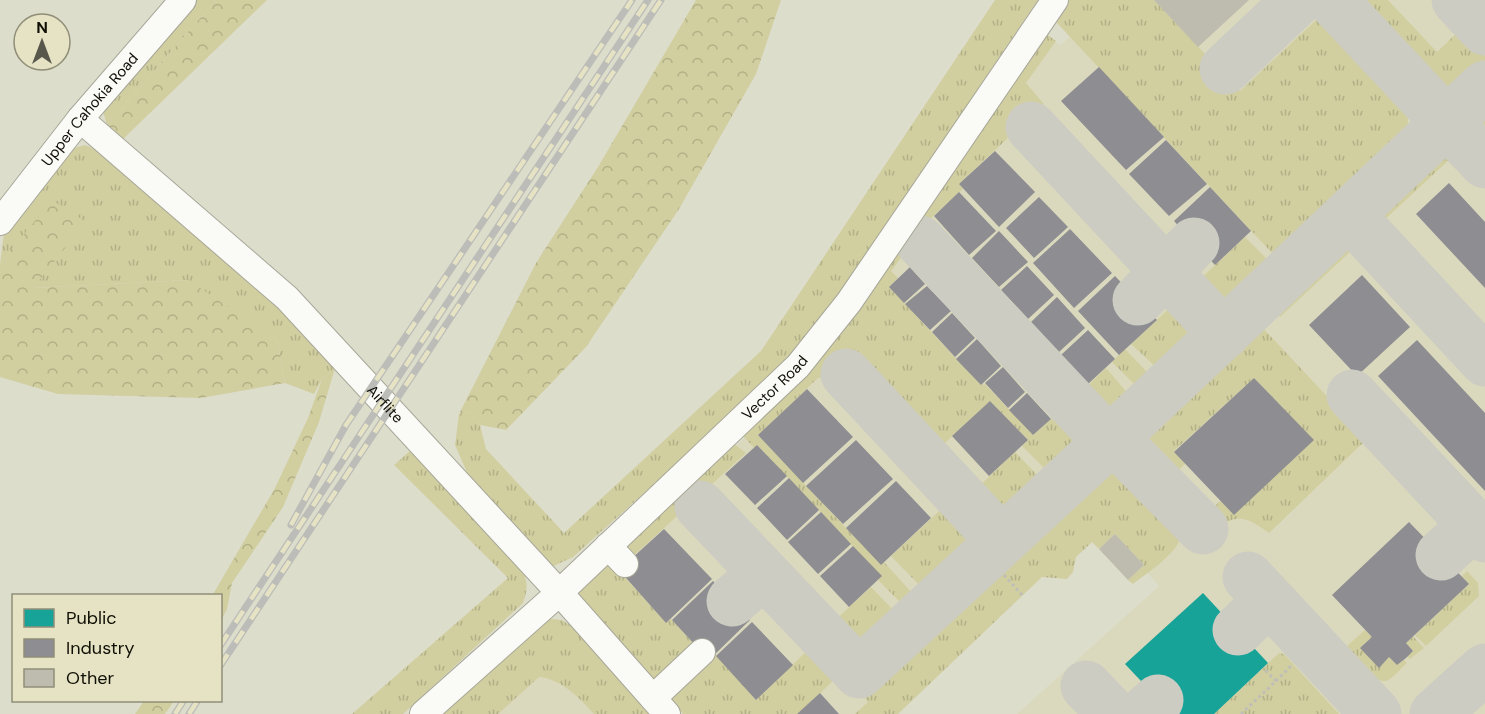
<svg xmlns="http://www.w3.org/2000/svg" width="1485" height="714" font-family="'DM Sans',sans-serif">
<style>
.built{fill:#dbd9bd}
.grass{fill:url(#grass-tufts)}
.forest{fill:url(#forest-crowns)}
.public{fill:#17a398}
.industry{fill:#8d8d92}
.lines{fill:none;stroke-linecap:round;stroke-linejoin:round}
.taxiway{stroke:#ccccc2;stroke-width:51}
.building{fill:#bdbcaf}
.minor-casing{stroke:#a7a799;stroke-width:28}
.path{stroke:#bfbfb8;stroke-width:3;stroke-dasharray:3 3;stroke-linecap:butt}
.minor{stroke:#fafaf7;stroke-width:26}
.rail-casing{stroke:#bcbcb8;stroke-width:7}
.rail{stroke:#e5e3c4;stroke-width:4.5;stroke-dasharray:14;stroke-linecap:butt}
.labels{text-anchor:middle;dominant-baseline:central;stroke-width:6;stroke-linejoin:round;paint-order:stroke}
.street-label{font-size:15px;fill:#100f05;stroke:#e5e3c4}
</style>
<defs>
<pattern id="grass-tufts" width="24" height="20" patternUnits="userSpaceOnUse" patternTransform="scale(1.5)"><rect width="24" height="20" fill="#d1ce9f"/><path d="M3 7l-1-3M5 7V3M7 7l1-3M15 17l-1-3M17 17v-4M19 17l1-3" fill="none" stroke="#b2b087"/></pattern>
<pattern id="forest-crowns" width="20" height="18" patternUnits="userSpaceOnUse" patternTransform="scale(1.5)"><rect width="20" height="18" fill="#d1ce9f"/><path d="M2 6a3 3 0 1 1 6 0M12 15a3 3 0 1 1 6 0" fill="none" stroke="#b2b087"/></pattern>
</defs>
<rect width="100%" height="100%" fill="#ddc"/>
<!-- built -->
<path class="built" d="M1117,0H1485V714H1017L1159,586L1142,567L1143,565L1099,516L888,714H693L584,595L620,550L810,379L1049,38L1061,45L1070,36L1057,23Z
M544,658L610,714H482Z"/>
<!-- grass -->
<path class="grass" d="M191,0H216L107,125L103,111Z
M995,0H1038L829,309L788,359L734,412L573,557L554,566L545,565L473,486L455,445L459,414L469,412L480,425L486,449L564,533L761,351Z
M1063,0H1154L1240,91L1315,21L1323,17L1407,108C1409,121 1408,131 1403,142L1280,258L1272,253L1057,23L1054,13Z
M1348,0H1388L1437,52L1459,31L1485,56V66L1455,92L1433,89L1423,81Z
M1040,34L1048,35L1056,41L1026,83L1044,104L959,184L963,189L933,216L891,271L898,278L889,287L981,385L985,384L1033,435L1064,407L1083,427L1087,439L1049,473L1022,446L1028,440L990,401L935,452L850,361L831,377L818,378L758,435L881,565L884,562L912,593L913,601L906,608L878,580L881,576L757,445L754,448L743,436Z
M1485,109V124L1479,130L1475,128L1474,119Z
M85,145L102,152L280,307L335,368L322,379L314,394L285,383L277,339L187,280L32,288L53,200L0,264L5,225L67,150Z
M1441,148L1451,158L1280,317L1276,313L1274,304Z
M1245,237L1267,259L1270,267L1226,308L1217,307L1195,284Z
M1176,302L1197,324L1198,335L1160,371L1131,344Z
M1253,325L1262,327L1367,439L1269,533C1249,519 1239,512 1217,528L1205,516L1221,500L1313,440L1254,378L1174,451L1185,464L1170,477L1151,455L1145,440L1157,414Z
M1125,349L1149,374L1150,379L1139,389L1112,362Z
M1106,368L1131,397L1106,421L1095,416L1077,396Z
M733,443L746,453L629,560L620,550Z
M410,451L522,569C528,582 528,589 523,603L403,714H352L508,578L394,465Z
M1015,452L1042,480L1000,521L973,492Z
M1101,472C1136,470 1158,508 1180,532C1185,549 1146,574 1133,584L1128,580L1144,565L1115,534L1099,549L1092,542L1076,557L1073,572L1067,579L1042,577L898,714H855L868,702L859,691L1089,477Z
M948,503L981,538L929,588L921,587L891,556Z
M604,560L613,564L666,623L671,619L695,645L655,687L567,601Z
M1467,571L1478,583L1479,596L1426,646L1415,635L1469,584L1462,576Z
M871,587L898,615L867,646H853L831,624Z
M543,618L562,620L571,626L654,714H594C580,698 561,679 539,677L498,714H434Z
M1365,630L1372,637L1379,667L1389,657L1397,665L1404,660L1407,663C1401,668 1392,680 1385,681C1374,683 1354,654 1347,646Z
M1413,636L1424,648L1410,659L1407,656L1413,651L1406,643Z
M814,644L841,673L799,714H683L667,697L715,654L756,700Z
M1279,653L1284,654L1339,714H1214Z"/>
<!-- forest -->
<path class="forest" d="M216,0H267L121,141L107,125Z
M696,0H781L756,74L679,209L586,347L506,430L480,425L469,412L459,414L536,263L598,167Z
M52,200L86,222L33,288L188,280L277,339L285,383L201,398L58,394L0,377V264Z
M335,368L319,422L283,507L232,583L227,609L221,621L220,596H212L275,488L308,418L322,379Z
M144,701V700L174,701L165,714H135Z"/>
<!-- public -->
<path class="public" d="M1203,593L1268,663L1214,714H1172L1125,664Z"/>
<!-- industry -->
<path class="industry" d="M1099,67L1164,137L1126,170L1061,101Z
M1166,140L1207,184L1169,216L1129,174Z
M995,151L1035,192L999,227L959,184Z
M1449,183L1485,222V288L1416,214Z
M1210,187L1251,231L1215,265L1174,221Z
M959,192L996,231L969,255L934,216Z
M1039,197L1068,227L1034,258L1006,228Z
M1070,229L1112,273L1074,308L1033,263Z
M999,231L1028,262L999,287L972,258Z
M1027,266L1054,295L1028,319L1001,290Z
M910,267L925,284L904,303L889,287Z
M1362,275L1410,327L1357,376L1309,325Z
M1115,276L1157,320L1119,355L1078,311Z
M927,286L951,311L930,330L905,304Z
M1057,297L1085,328L1059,352L1031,322Z
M952,313L975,338L955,357L932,332Z
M1088,330L1115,359L1088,384L1061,355Z
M977,339L1001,366L981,385L956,359Z
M1417,340L1485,413V491L1378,376Z
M1003,367L1025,392L1008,408L985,383Z
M1254,378L1314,440L1234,515L1174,452Z
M807,389L853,437L803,483L758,435Z
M1027,393L1051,419L1033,435L1009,410Z
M990,401L1028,440L989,476L952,436Z
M856,440L893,479L843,524L806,486Z
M757,445L787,476L755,505L725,474Z
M789,478L819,510L787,540L757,508Z
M896,481L931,518L881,565L846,528Z
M821,512L851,544L818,574L788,542Z
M1409,522L1469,584L1406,643L1413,651L1406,658L1397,665L1389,657L1379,668L1360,648L1372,637L1332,595Z
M664,529L712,579L666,623L619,570Z
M853,546L882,576L849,607L820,576Z
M713,581L750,620L709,660L672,620Z
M752,622L793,665L756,700L716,656Z
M820,693L839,714H797Z"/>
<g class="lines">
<!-- taxiway -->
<path class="taxiway" d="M1332,0L1485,163
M1457,0L1485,30
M1225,69L1298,0
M1031,127L1224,334
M1368,235L1485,361
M920,241L1109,442
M1138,300L1194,243
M846,374L1001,540
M1352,395L1485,537
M1113,438L1203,529
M700,506L859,673L1113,438L1485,86
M1441,555L1474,525
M1248,577L1376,714
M732,601L764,573
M1238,630L1269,600
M1086,686L1113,714
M1142,714L1158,700
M1435,714L1485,669"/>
</g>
<!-- building -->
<path class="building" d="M1154,0H1249L1198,47Z
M1115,534L1144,565L1128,580L1099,549Z"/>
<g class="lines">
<!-- minor casing -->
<g class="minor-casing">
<g id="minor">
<path id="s1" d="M80,119L287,298L567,601L667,714"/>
<path id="s2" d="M0,222L80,119L183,0"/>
<path d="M608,546L625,564"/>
<path d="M653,698L702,652"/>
<path id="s3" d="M423,714L559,593L798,366L849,302L1055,0"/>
</g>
</g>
<!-- path -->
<path class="path" d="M1004,575L1023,596
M1276,681L1293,664
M1241,714L1276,681L1263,668"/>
<!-- minor -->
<use href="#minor" class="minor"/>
<!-- rail casing -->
<g class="rail-casing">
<path id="rail" d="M291,525L346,425L632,0
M220,646L648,0
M220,666L661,0
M175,714L184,700
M189,714L198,700"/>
</g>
<!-- rail -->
<use href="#rail" class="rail"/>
</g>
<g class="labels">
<!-- street labels -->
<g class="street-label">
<text stroke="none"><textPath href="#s2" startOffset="144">Upper Cahokia Road</textPath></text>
<text stroke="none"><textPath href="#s3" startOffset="480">Vector Road</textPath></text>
<text stroke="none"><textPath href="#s1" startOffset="418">Airflite</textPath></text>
</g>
</g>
<!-- legend -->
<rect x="12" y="594" width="210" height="108" fill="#e5e3c4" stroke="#908e78" stroke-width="1.5"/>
<rect x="24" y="609" width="30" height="18" fill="#17a398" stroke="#908e78" stroke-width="1.5"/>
<text x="66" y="624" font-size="18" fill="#100f05">Public</text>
<rect x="24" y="639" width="30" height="18" fill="#8d8d92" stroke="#908e78" stroke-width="1.5"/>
<text x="66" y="654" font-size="18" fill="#100f05">Industry</text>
<rect x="24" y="669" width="30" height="18" fill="#bdbcaf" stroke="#908e78" stroke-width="1.5"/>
<text x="66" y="684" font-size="18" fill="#100f05">Other</text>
<!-- north arrow -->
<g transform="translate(42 42)"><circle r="28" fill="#e5e3c4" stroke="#908e78" stroke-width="1.5"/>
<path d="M0-4.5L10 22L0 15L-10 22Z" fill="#58574b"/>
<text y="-9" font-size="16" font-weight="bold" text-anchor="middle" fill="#100f05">N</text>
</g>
</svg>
